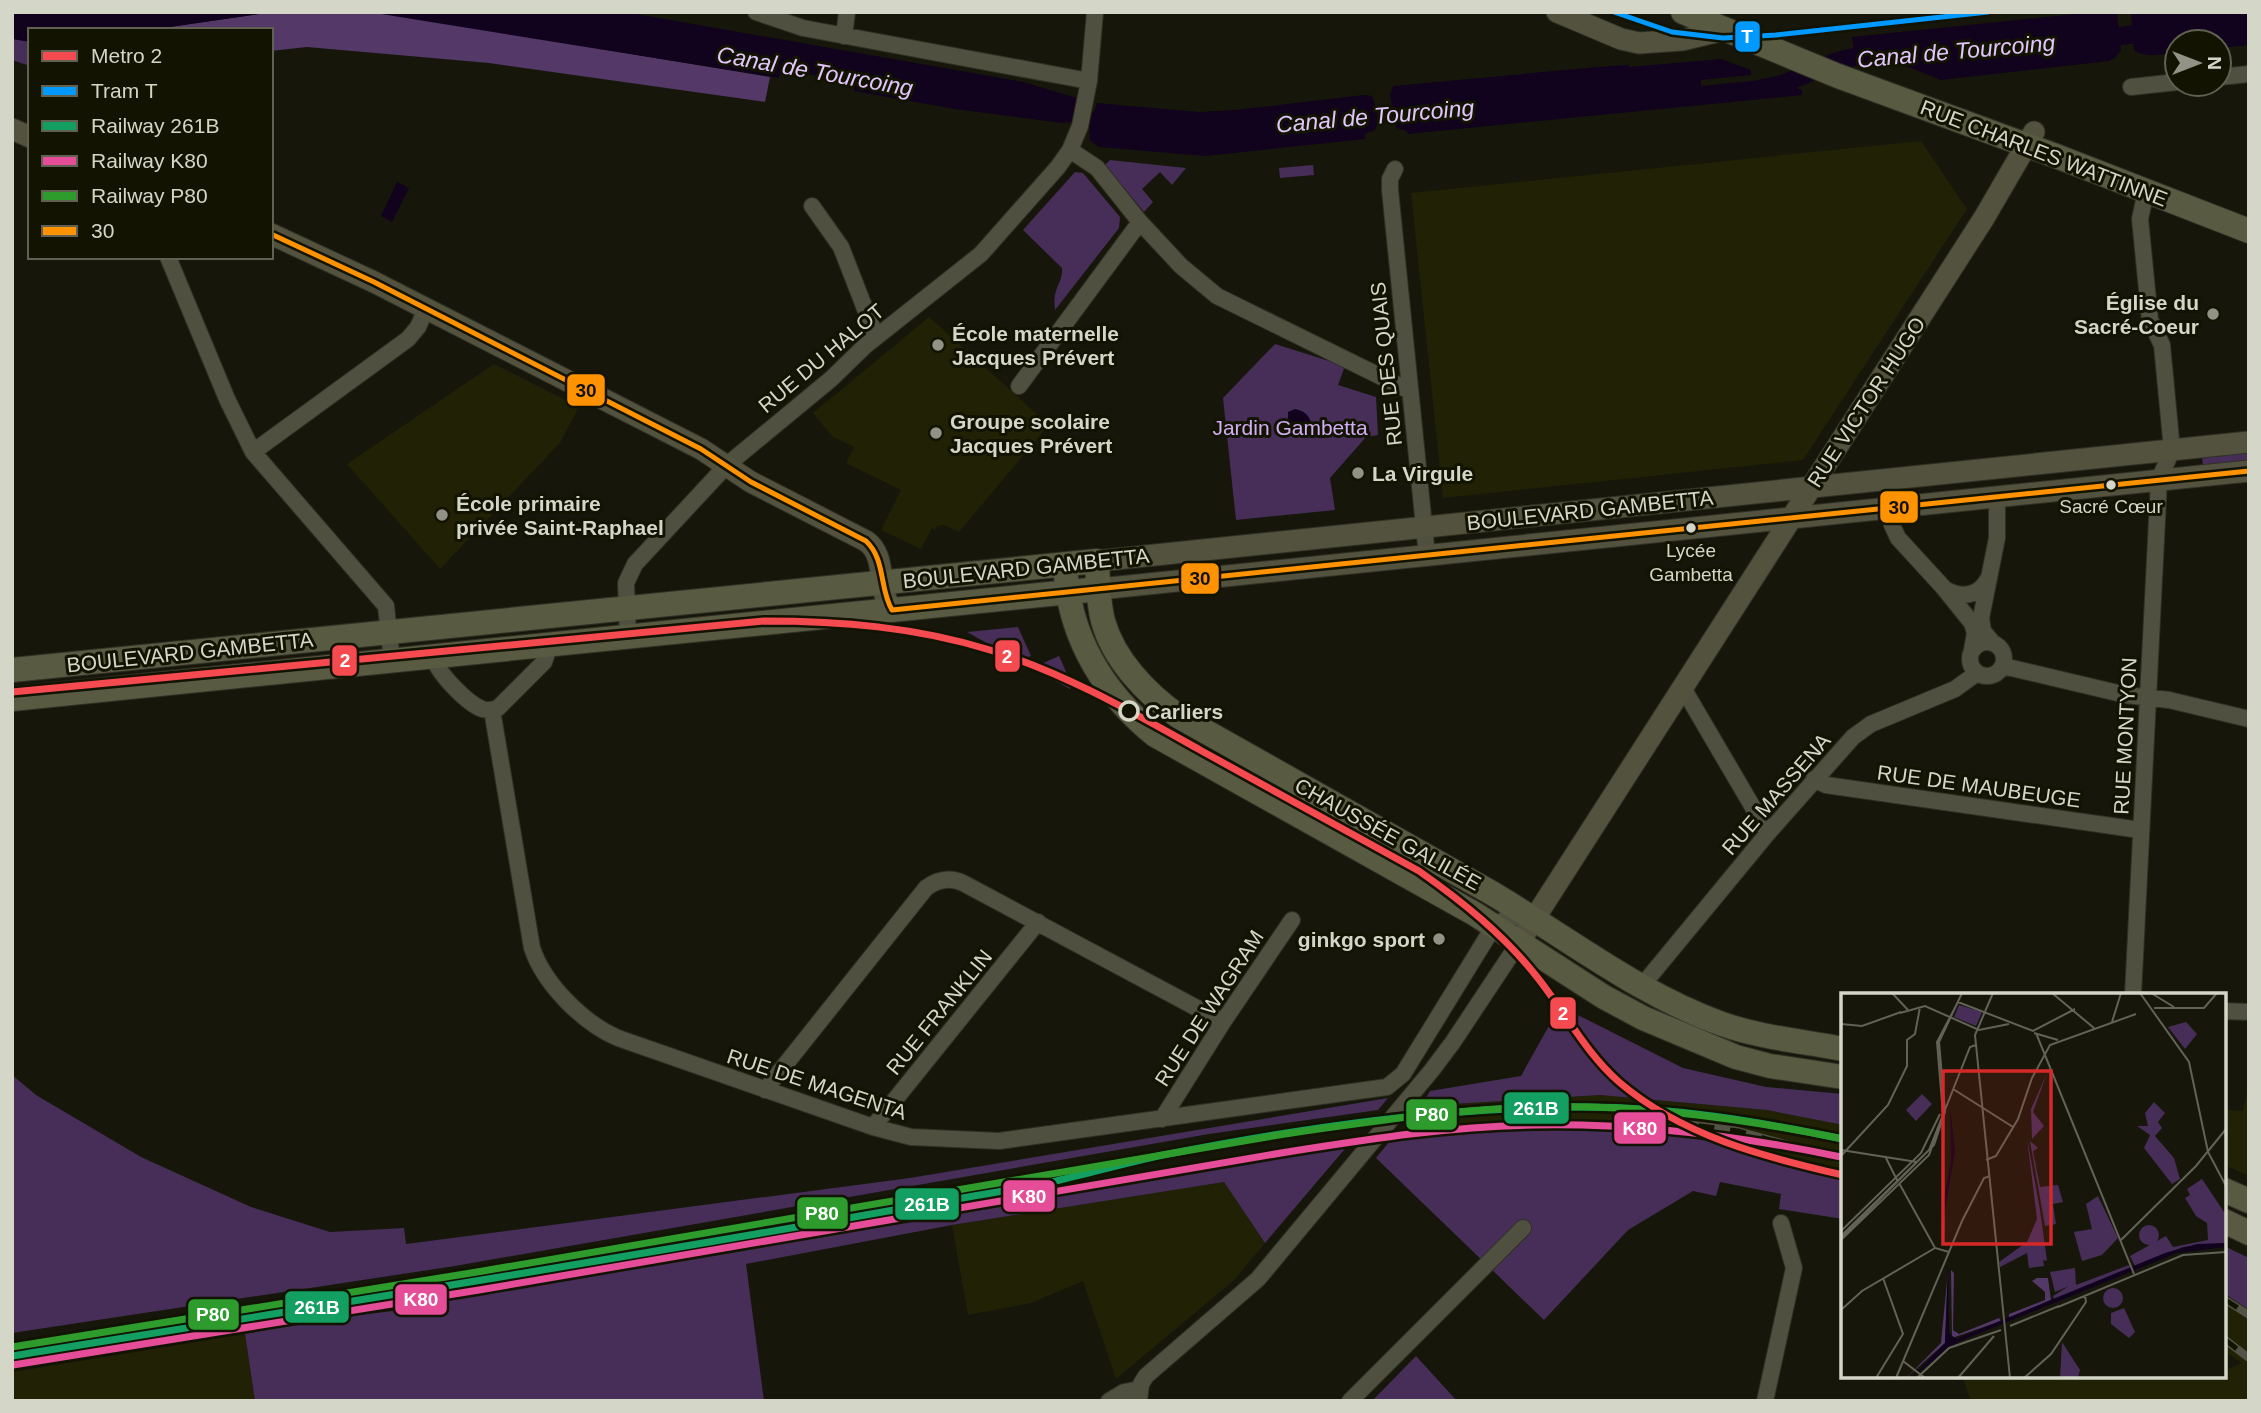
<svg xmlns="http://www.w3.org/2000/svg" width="2261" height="1413" font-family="Arial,sans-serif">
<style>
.built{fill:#202105}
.green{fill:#462e59}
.forest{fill:#533868}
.water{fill:#11021e}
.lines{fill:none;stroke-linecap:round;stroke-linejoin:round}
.canal{stroke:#11021e;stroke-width:18}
.street-casing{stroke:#303125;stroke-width:18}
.secondary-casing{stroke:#303125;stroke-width:23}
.primary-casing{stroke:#303125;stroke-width:26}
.street{stroke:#4f503f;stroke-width:16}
.secondary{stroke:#52523e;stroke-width:21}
.primary{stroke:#595a42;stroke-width:24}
.rail-casing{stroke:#525246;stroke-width:8}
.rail{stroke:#121300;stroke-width:5;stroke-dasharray:16;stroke-linecap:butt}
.bus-1-casing{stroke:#121300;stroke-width:10}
.bus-1{stroke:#ff9200;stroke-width:5}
.rail-1-casing{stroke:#121300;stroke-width:12}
.rail-2-casing{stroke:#121300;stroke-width:12}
.rail-3-casing{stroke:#121300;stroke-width:12}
.rail-1{stroke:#129f61;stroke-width:7}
.rail-2{stroke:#e54d99;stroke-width:7}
.rail-3{stroke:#2d9c2d;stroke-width:7}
.tram-1-casing{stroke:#121300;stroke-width:10}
.tram-1{stroke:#09f;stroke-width:5}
.metro-1-casing{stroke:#121300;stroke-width:12}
.metro-1{stroke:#f54a4f;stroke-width:7}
.poi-dot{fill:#929386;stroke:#121300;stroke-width:2.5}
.bus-dot{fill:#d4d6c8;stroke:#121300;stroke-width:2.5}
.stop-dot{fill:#121300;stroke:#d4d6c8;stroke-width:3.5}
.labels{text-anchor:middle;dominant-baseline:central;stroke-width:6;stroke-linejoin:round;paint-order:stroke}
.bus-label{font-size:19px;fill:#d4d6c8;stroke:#121300}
.street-label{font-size:21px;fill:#d4d6c8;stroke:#121300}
.poi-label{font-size:21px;font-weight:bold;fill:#d4d6c8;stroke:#121300;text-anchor:start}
.park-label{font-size:21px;fill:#d2aef4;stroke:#121300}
.stop-label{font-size:21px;font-weight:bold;fill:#d4d6c8;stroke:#121300;text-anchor:start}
.water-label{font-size:23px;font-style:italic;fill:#e1c6fb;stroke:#121300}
.inset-road{fill:none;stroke:#626356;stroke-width:2}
.view{fill:#d62828;fill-opacity:0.15;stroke:#d62828;stroke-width:3.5}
.inset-edge{fill:none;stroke:#d4d6c8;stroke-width:3.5}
.line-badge{stroke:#121300;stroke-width:2.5}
.badge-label{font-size:19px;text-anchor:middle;font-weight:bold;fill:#fff}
.pale-badge-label{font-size:19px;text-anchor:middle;font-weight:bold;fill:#111}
</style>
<rect width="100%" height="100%" fill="#16170a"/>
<!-- built -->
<path class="built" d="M1921,141L1967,209L1803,460L1443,498L1411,193Z
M929,317L1049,425L959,532L944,525L937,526L935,530L932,528L921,549L881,530L901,490L846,463L854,447L833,437L813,413Z
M494,364L579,407L560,443L440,569L347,464Z
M2249,1082V1176L2224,1165V1110L2243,1111Z
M1600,1095L1767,1110L1843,1125V1171L1774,1152L1699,1137L1603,1129L1425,1132L1421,1106Z
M1224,1182L1265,1243L1233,1281L1116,1379L1083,1281L1031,1303L968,1315L952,1225Z
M2224,1293L2249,1310V1401H1971L1962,1376H2224V1368L2226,1370L2242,1363L2224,1351Z
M245,1334L255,1401H12V1372Z"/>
<!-- green -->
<path class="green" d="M16,38L30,42V66L12,60V39Z
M1110,160L1186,168L1172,185L1160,172L1142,189L1153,202L1144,212L1105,165Z
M1313,165L1314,175L1280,178L1279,168Z
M1075,172L1083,173L1120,217L1119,228L1055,310C1052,287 1063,284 1062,268L1023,230Z
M1275,344L1345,366L1338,385L1376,397L1378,435L1366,437L1330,478L1335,510L1236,520L1223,398Z
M2249,450V463L2203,468L2202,455Z
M1018,627L1031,656L1019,661L967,632Z
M1059,656L1072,685L1070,689L1032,668Z
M1560,1006L1683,1068L1766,1087L1843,1094V1125L1767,1110L1600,1095L1421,1106L1430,1091L1521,1076Z
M12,1075L36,1095L141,1157L251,1207L330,1232L404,1228L406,1244L910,1178L1388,1098L1378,1110L1209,1134L455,1266L12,1333Z
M1603,1129L1699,1137L1774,1152L1843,1171V1219L1779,1209L1781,1194L1720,1182L1716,1196L1693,1191L1628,1230L1544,1320L1376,1158L1394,1136L1425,1132Z
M1355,1137L1265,1243L1224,1182L952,1225L746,1264L764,1401H255L245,1334L323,1319L393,1311L744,1244Z
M2224,1246L2249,1258V1310L2224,1293Z
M1416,1356L1457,1401H1372Z"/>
<!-- forest -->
<path class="forest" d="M292,12L385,13L770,77L765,102L489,63L307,47L271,51V30H149L259,14Z"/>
<!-- water -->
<path class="water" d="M17,12H292L259,14L149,30H30V42L12,39V15Z
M369,12H625L1023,82L1077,98L1075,105L1081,107V110L1094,112L1097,103L1199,112L1235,110L1364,95L1372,96L1376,107L1392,105L1390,95L1393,86L1609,66L1629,65V67L1721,59L1751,70V75L1701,80V86L1771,79L1802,90V95L1408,134L1407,131L1397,128L1391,119L1378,121L1375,130L1365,134V139L1205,156L1099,147L1090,140L1089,122L1078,121L1062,123L955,109L854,91L855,83L782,69L779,78Z
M2094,12L2117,13L2121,50L2116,57L2109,61L1941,80L1888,59L1884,67L1848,53L1854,52L1852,37Z
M2131,12H2249V45L2219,48V42H2177V52C2163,54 2146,59 2134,50Z
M397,182L409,188L392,222L381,216Z
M1295,409C1306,411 1311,417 1312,428L1309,431H1300L1288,421V412Z"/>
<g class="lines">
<!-- canal -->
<path class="canal" d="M2095,39L2154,32
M1762,88C1789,85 1810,71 1835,62C1849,57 1864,55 1879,54"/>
<!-- street casing -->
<g class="street-casing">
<path id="street" d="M756,12L803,28L1089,81
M844,36L847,12
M2219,77L2249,74
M2131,87L2177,82
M1070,150L1097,168L1140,222L1181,266L1217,296L1410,391
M1395,169L1390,179V190L1427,556
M812,206L841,247L876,337
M168,257L227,399L253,452L386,606L392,661
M1019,386L1140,222
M253,452L408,339L418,327L426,309
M1890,507L1892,525L1898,538L1943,587L1972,623L1975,633L1972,650
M1945,589C1961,599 1979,596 1988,579
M628,637L626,583L635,564L727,465L831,379L865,346L981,254L1058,167L1070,150L1080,126L1089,81L1095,12
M1970 659a17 17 0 1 1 34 0a17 17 0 1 1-34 0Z
M1993,643L1983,631L1981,618L1997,538V496
M434,657C436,672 467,703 482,709C488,711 493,710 498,708L544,662L550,645
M2003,666L2126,695L2169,700L2249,719
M1683,688L1768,833
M492,710L532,948C544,984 583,1023 618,1038L873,1127L911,1137L999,1141L1387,1087L1403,1074L1494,926L1507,918L1528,917
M1814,779L1826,785L2140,830
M1641,987L1768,833L1853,737L1871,724L1955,689L1977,673
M2133,995L2159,480L2172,450L2162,345L2150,320L2140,219L2146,191
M2224,1011L2249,1012
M765,1090L926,888C938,879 950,877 963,883L1223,1022
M1162,1119L1223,1022L1292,920
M873,1127L1038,922
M1109,1401L1124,1392L1140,1389
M1139,1401L1141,1384L1146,1376L1258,1279L1432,1070L1453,1042L1520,941
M1350,1401L1523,1228
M1765,1401L1794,1268L1781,1223"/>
</g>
<!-- secondary casing -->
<g class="secondary-casing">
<path id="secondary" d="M1557,12L1621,39L1639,43L1682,40L1724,30
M12,129L30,137
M271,234L374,282L701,449L751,482L866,541C888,556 876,590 892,610
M1097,561L2249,442
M1099,589L2249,471
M1520,941L1984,218L2034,132"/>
</g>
<!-- primary casing -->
<g class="primary-casing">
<path id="primary" d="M1683,12L1838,76L2056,156L2249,231
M1066,577C1072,641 1105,694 1155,735L1475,914L1604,997L1643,1018L1736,1057L1770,1066L1843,1077
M12,670L1097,561C1098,580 1098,602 1103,621C1114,660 1146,693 1178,716L1490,892C1567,937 1638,994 1722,1024C1762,1038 1802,1041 1843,1049
M12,699L1099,589
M2224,1190L2249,1201
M2224,1221L2249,1233"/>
</g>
<!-- street -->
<use href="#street" class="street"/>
<!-- secondary -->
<use href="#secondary" class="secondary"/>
<!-- primary -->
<use href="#primary" class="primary"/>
<!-- rail casing -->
<g class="rail-casing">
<path id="rail" d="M1635,1117L1738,1131L1843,1160
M2224,1299L2249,1315
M2224,1339L2249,1358"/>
</g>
<!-- rail -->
<use href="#rail" class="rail"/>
<!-- bus-1 casing -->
<g class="bus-1-casing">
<path id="bus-1" d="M271,234L374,282L701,449L751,482L866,541C886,560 879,588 892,610L2249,471"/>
</g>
<!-- bus-1 -->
<use href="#bus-1" class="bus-1"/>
<!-- rail-1 casing -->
<g class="rail-1-casing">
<path id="rail-1" d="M12,1356C316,1307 619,1259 922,1205C965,1197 1008,1191 1051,1182C1090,1173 1129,1162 1168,1154C1306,1127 1444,1107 1584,1107C1672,1107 1757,1121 1843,1139"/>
</g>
<!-- rail-2 casing -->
<g class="rail-2-casing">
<path id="rail-2" d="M13,1365L479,1290L1287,1152C1370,1139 1452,1126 1535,1125C1639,1123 1740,1136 1841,1157"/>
</g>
<!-- rail-3 casing -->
<g class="rail-3-casing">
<path id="rail-3" d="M12,1347L477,1272L1285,1134C1367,1122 1449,1110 1532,1107C1637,1104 1740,1118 1843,1139"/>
</g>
<!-- rail-1 -->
<use href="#rail-1" class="rail-1"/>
<!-- rail-2 -->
<use href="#rail-2" class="rail-2"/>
<!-- rail-3 -->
<use href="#rail-3" class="rail-3"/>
<!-- tram-1 casing -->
<g class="tram-1-casing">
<path id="tram-1" d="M1614,12L1672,32L1723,38L1776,35L1988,12"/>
</g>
<!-- tram-1 -->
<use href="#tram-1" class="tram-1"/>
<!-- metro-1 casing -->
<g class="metro-1-casing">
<path id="metro-1" d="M12,692L764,621C840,621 916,627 990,650C1065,673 1132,712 1200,750C1273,791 1346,831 1419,871C1463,902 1504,935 1537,977C1565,1012 1585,1052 1619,1082C1682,1136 1764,1157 1843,1175"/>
</g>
<!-- metro-1 -->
<use href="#metro-1" class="metro-1"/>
</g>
<!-- markers -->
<g class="poi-dot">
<circle cx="2213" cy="314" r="7"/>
<circle cx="938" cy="345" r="7"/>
<circle cx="936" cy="433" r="7"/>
<circle cx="1358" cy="473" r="7"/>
<circle cx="442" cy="515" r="7"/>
<circle cx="1439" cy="939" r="7"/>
</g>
<g class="bus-dot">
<circle cx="2111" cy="485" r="6"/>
<circle cx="1691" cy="528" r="6"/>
</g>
<circle class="stop-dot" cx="1129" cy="711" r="9"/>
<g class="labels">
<!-- bus labels -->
<g class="bus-label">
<text x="2111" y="506">Sacré Cœur</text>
<text x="1691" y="550">Lycée<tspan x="1691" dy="24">Gambetta</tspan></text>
</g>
<!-- street labels -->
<g class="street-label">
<text transform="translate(2044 153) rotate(21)">RUE CHARLES WATTINNE</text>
<text transform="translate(821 358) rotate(-40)">RUE DU HALOT</text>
<text transform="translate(1386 364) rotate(-96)">RUE DES QUAIS</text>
<text transform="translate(1866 402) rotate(-57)">RUE VICTOR HUGO</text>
<text transform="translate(1590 510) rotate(-6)">BOULEVARD GAMBETTA</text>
<text transform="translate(1026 568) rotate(-6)">BOULEVARD GAMBETTA</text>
<text transform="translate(190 652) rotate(-6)">BOULEVARD GAMBETTA</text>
<text transform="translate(2125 736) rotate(-87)">RUE MONTYON</text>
<text transform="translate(1979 786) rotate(8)">RUE DE MAUBEUGE</text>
<text transform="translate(1776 794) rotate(-49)">RUE MASSENA</text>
<text transform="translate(1388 834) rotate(29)">CHAUSSÉE GALILÉE</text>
<text transform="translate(1209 1008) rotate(-57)">RUE DE WAGRAM</text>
<text transform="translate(939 1012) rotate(-51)">RUE FRANKLIN</text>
<text transform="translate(817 1084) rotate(18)">RUE DE MAGENTA</text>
</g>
<!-- poi labels -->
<g class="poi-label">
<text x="2199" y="302" text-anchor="end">Église du<tspan x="2199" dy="24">Sacré-Coeur</tspan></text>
<text x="952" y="333">École maternelle<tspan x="952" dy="24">Jacques Prévert</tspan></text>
<text x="950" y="421">Groupe scolaire<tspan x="950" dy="24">Jacques Prévert</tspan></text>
<text x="1372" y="473">La Virgule</text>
<text x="456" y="503">École primaire<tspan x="456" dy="24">privée Saint-Raphael</tspan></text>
<text x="1425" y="939" text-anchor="end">ginkgo sport</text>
</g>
<!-- park labels -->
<g class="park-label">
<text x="1290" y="427">Jardin Gambetta</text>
</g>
<!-- stop labels -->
<g class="stop-label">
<text x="1145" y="711">Carliers</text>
</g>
<!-- water labels -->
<g class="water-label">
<text transform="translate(1956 51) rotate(-5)">Canal de Tourcoing</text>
<text transform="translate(815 71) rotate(10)">Canal de Tourcoing</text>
<text transform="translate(1375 116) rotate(-5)">Canal de Tourcoing</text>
</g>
</g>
<!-- overview -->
<g transform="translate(1841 993)">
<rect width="385" height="385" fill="#16170a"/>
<path d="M118,12L141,19L135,33L113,24ZM345,29L356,41L344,56L327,34ZM206,80L192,119L203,133L191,146L190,116ZM81,101L91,111L75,128L65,117ZM313,109L324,120L317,129L321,135L314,143L333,165L339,186L331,191L303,155L309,142L296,133H307L304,120ZM186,145L199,217L206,268L202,267L203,273L188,275L186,260L159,274L158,269L186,249L196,226ZM189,148L197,155L192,158L199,194L217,192L222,209L212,211L215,231L204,233ZM361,186L385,222V250L342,254L294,273L289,263L325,243L332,254L367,247L366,230L355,223L344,205L349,202L346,196ZM257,203L277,245L261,262L241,268L233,239L251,236L245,211ZM298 242a10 10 0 1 1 20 0a10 10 0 1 1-20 0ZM288,272L290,276L213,307L212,303L228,293L214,299L209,279L234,275L235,292ZM262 305a10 10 0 1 1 20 0a10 10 0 1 1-20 0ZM283,315L294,339L288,345L270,331V320ZM221,349L239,377L237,385H219Z" fill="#462e59"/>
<path d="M110,277L113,280L112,337L118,341L158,325L160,328L111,345ZM107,278L104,350L65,385L100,350ZM196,285H207L210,307L168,325V321L204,307V299L191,288Z" fill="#533868"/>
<path d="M109,113L114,159L103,222L104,258L100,222L110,168ZM385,250V254L336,260L117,349L70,385L104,350L107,271L108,340L115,346L324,260L356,251Z" fill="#11021e"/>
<path class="inset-road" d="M51,0L67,17M152,0L134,42L169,385M211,0L253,35M299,0L348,69L367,159L385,193M310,0L333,14M313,15H363L376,0M59,20L84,13L138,37L168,31M271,29L280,0M0,31L21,33L60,19M193,40L217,47M195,40L293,281M112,96L172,134M102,121L96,49L117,9L192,38L234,16M0,157L76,169M0,163L47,112L66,73V47L74,41L79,14M44,163L56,187M145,167L155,163L177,126L191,85L209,52L295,21M58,190L94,255L108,259M0,238L80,160L99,121M0,243L88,157L129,54L135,52M0,245L93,152L104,119L98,49L121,0M0,247L88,162L104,119M280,247L355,173L385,136M217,314L342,262L385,259M0,317L21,298L94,255M169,333L218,313M62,368L84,385M35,385L62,341L42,285M55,385L121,228L143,185L149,183M76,385L108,355L160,337M117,385L153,343M183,385L210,361L245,309L244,302"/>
<path class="view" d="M102,78H210V251H102Z"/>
<rect width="385" height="385" class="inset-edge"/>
</g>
<g class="line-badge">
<rect x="1734" y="20" width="27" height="33" rx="7" fill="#09f"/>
<rect x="566" y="373" width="40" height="34" rx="7" fill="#ff9200"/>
<rect x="1879" y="490" width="40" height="34" rx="7" fill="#ff9200"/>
<rect x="1180" y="562" width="40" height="33" rx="7" fill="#ff9200"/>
<rect x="994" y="639" width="27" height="34" rx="7" fill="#f54a4f"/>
<rect x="331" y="644" width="27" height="33" rx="7" fill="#f54a4f"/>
<rect x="1549" y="996" width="28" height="34" rx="7" fill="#f54a4f"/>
<rect x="1503" y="1091" width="67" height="34" rx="7" fill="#129f61"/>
<rect x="1405" y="1098" width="53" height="33" rx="7" fill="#2d9c2d"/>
<rect x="1613" y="1111" width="54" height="34" rx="7" fill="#e54d99"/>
<rect x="1002" y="1179" width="54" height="34" rx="7" fill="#e54d99"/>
<rect x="894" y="1187" width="66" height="34" rx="7" fill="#129f61"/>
<rect x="796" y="1196" width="53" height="34" rx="7" fill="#2d9c2d"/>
<rect x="394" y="1283" width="54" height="33" rx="7" fill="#e54d99"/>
<rect x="284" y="1290" width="66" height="34" rx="7" fill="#129f61"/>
<rect x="187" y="1298" width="53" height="33" rx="7" fill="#2d9c2d"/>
</g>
<g class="badge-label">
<text x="1747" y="43">T</text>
<text x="1007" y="663">2</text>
<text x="345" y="667">2</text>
<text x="1563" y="1020">2</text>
<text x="1536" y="1115">261B</text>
<text x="1432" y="1121">P80</text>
<text x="1640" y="1135">K80</text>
<text x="1029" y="1203">K80</text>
<text x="927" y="1211">261B</text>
<text x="822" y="1220">P80</text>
<text x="421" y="1306">K80</text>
<text x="317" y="1314">261B</text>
<text x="213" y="1321">P80</text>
</g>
<g class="pale-badge-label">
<text x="586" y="397">30</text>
<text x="1899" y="514">30</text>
<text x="1200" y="585">30</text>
</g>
<!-- border -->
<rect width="2261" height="1413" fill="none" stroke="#d4d6c8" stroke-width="28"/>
<!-- legend -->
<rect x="28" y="28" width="245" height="231" fill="#121300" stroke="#606150" stroke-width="2"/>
<rect x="42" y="51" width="35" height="10" fill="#f54a4f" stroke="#606150" stroke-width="2"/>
<text x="91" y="63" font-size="21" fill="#d4d6c8">Metro 2</text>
<rect x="42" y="86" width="35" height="10" fill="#0099ff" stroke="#606150" stroke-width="2"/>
<text x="91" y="98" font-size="21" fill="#d4d6c8">Tram T</text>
<rect x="42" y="121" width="35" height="10" fill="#129f61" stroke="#606150" stroke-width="2"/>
<text x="91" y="133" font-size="21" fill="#d4d6c8">Railway 261B</text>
<rect x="42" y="156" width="35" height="10" fill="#e54d99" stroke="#606150" stroke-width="2"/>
<text x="91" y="168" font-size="21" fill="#d4d6c8">Railway K80</text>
<rect x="42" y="191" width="35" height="10" fill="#2d9c2d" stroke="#606150" stroke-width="2"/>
<text x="91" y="203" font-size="21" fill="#d4d6c8">Railway P80</text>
<rect x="42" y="226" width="35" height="10" fill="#ff9200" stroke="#606150" stroke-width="2"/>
<text x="91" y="238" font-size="21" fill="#d4d6c8">30</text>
<!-- north arrow -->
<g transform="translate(2198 63) rotate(90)"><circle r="33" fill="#121300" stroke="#606150" stroke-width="2"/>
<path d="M0-5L12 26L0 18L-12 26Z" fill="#929386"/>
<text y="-10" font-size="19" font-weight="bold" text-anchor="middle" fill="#d4d6c8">N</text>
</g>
</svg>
